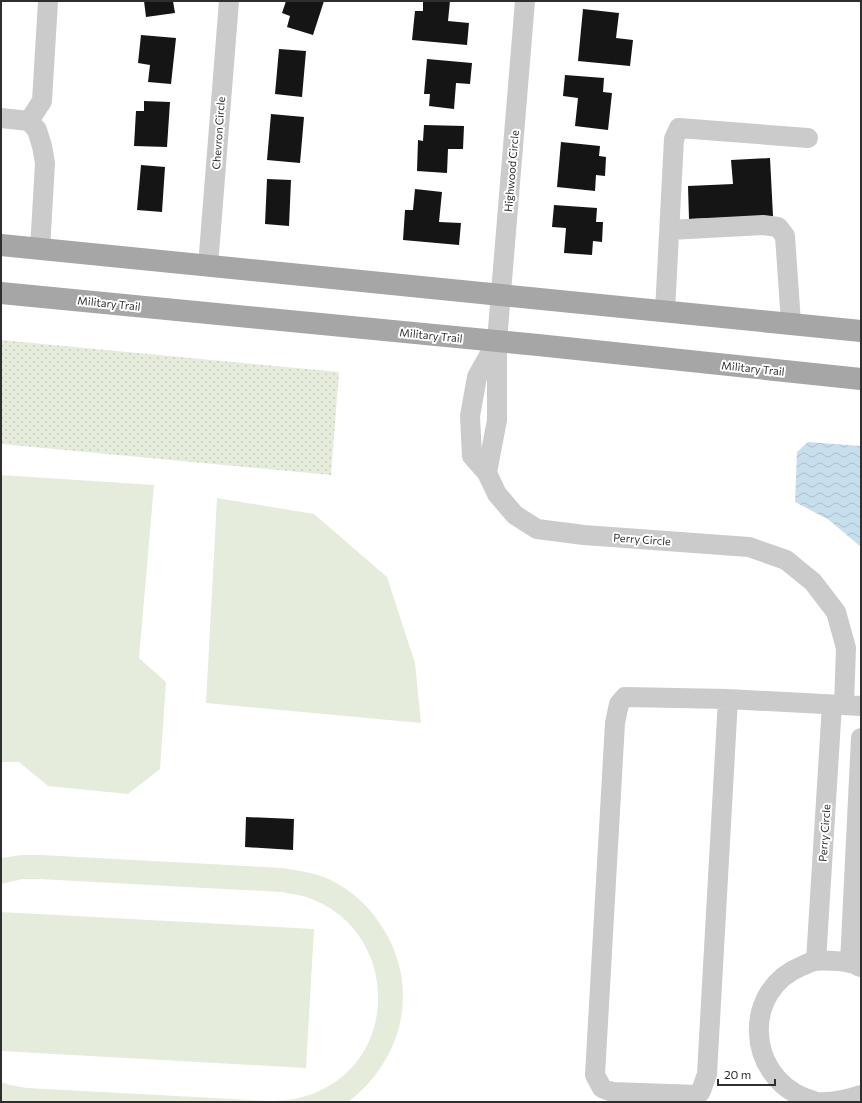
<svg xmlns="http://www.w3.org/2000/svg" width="862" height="1103" font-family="Commissioner,sans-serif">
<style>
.grass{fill:#e5ecdc}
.park{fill:url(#park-dots)}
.water{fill:url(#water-waves)}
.building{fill:#151515}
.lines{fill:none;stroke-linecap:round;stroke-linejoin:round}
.minor{stroke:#cbcbcb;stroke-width:20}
.major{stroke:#a6a6a6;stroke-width:22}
.labels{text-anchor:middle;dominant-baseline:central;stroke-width:4;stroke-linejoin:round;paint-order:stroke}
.street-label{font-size:11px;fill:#2e2e2e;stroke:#fff}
</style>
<defs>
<pattern id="park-dots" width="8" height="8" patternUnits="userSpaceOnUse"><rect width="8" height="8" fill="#e5ecdc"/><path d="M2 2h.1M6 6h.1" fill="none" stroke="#c5cbbd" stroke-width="1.8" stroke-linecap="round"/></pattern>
<pattern id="water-waves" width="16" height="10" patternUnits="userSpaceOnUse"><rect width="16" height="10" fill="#c7deed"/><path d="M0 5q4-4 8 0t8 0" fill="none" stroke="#abbfcc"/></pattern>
</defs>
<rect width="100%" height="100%" fill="#fff"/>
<!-- grass -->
<path class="grass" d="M1,475L154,485L139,658L166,682L160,769L128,794L48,786L19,762H1Z
M217,498L314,514L387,577L415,663L421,723L206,703Z
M21,855H41L282,868C295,870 309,872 321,876C343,884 363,900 376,918C422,979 407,1057 348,1102H1V1082L10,1085L27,1088L269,1101C285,1101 301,1099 317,1092C401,1056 397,934 314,900C303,895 292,894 281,892L39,879H23L1,884V858Z
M1,912L314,929L306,1068L1,1051Z"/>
<!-- park -->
<path class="park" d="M1,340L339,372L331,475L1,444Z"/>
<!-- water -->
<path class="water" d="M808,442L861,446V547L829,520L795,502L797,452Z"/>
<!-- building -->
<path class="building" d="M144,1H173L175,13L146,17Z
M286,1H324L313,35L287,27L290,16L282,13Z
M423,1H450L448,21L469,23L467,45L412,40L415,11H423Z
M583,9L619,13L616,38L633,40L630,66L578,61Z
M141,35L176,38L171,84L148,82L150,65L138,63Z
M279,49L306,51L302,97L275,94Z
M427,59L472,63L470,84L456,83L454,109L429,106L430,94H424Z
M565,75L604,78L603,92L612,93L608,130L575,126L578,98L563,96Z
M144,101L170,102L167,147L134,146L136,111H144Z
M271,114L304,117L300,163L267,160Z
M424,125L464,126L463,149H448L447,173L417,171L418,140L423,141Z
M561,142L600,146L599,156L606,157L605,176L596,175L595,191L557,187Z
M770,158L773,216L689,219L688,186L733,184L731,160Z
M141,165L165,167L162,212L137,210Z
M267,179L291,180L289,226L265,224Z
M415,189L442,192L439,222L461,223L459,245L403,240L405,210H413Z
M554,205L597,208L596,222H603L602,242L593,241L592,255L564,253L566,228L552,227Z
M246,817L294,819L293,850L245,847Z"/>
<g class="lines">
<!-- minor -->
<path class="minor" d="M525,1L497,341V420L487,473L497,494L515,515L537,529L584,535L749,547L786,560L813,582L836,612L846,648L844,705
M1,118L29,121L37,130L42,146L45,163L40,249
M29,121L42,101L48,1
M670,230L763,225L778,227L785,236L791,323
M208,266L229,1
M665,311L674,139L679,128L808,138
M487,473L472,456L470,416L477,377L496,343
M728,699L707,1074L701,1091L698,1095L612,1092L602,1088L595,1075L615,723L619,704L625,697L728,699L861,706
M816,961L832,705
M850,963L861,738
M861,967C857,966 854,963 850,963C844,961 822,960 816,961C812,961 807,964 802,966C742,990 746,1075 805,1098C809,1099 813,1101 816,1102C831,1103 847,1100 861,1095"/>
<!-- major -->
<path class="major" d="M1,245L861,331
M1,293L538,345L861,379"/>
</g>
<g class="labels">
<!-- street labels -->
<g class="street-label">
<text transform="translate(218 133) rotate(-86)">Chevron Circle</text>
<text transform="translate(511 171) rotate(-85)">Highwood Circle</text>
<text transform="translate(109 303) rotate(6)">Military Trail</text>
<text transform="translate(431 335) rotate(6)">Military Trail</text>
<text transform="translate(753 368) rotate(6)">Military Trail</text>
<text transform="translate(642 539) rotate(4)">Perry Circle</text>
<text transform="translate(824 833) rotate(-86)">Perry Circle</text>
</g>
</g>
<!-- border -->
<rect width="862" height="1103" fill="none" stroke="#2e2e2e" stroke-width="4"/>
<!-- scale -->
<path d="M718 1079v6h57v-6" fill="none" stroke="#2e2e2e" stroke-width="2"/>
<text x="724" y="1079" font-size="12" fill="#2e2e2e" stroke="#ffffff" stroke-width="3" paint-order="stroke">20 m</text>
</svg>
